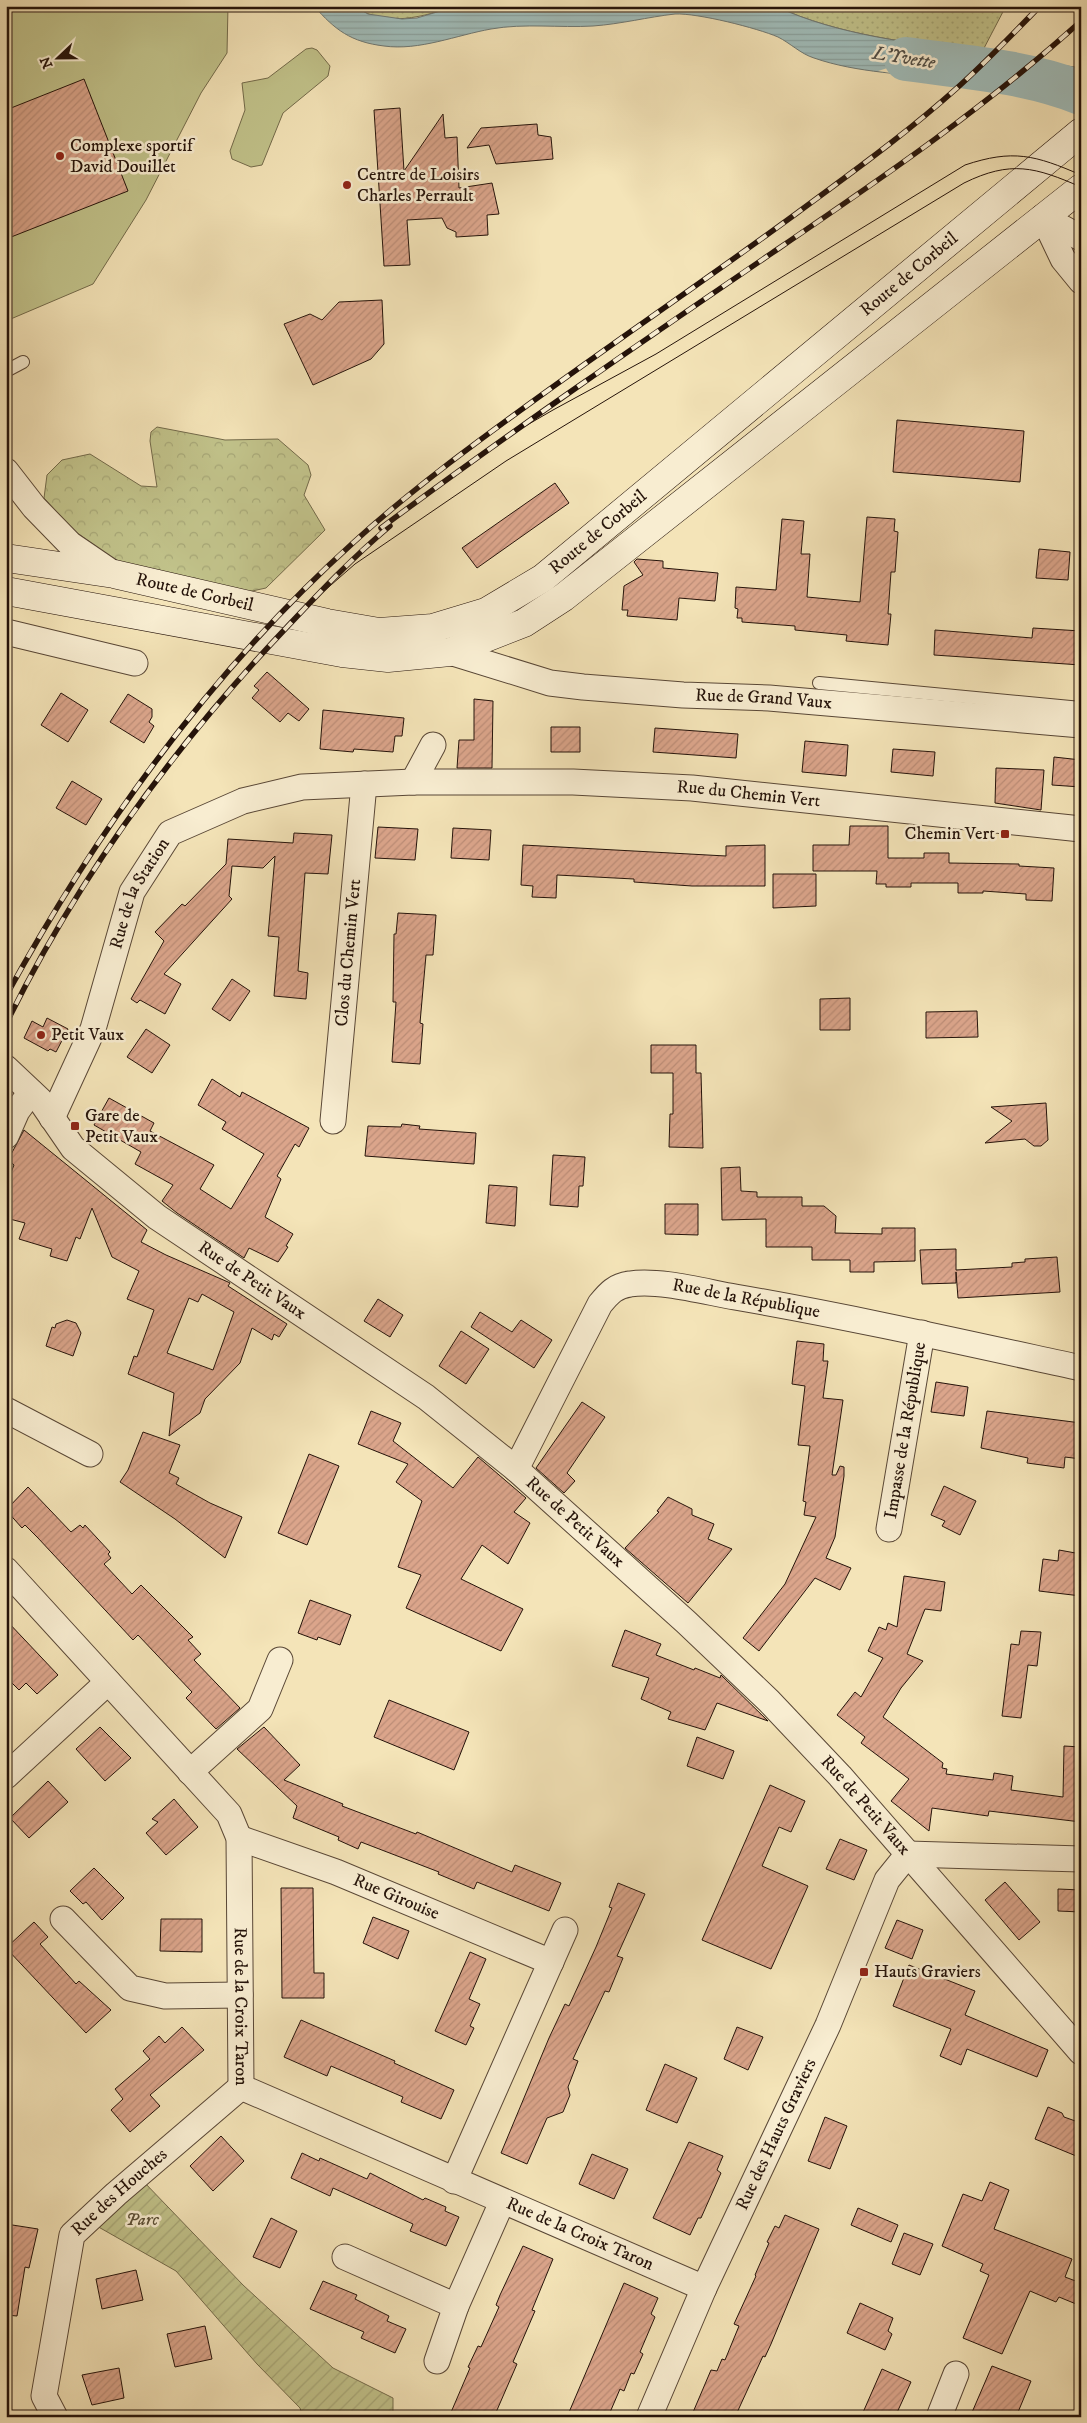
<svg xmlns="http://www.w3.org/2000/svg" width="1087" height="2423" font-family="'IM FELL DW Pica',serif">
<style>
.grass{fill:url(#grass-dots);stroke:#736a4a}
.forest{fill:url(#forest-crowns);stroke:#736a4a}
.garden{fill:url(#garden-furrows);stroke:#736a4a}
.pitch{fill:#c1c28a;stroke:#736a4a}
.water{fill:url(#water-rules);stroke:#6f7873}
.pier{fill:#f4e4b8}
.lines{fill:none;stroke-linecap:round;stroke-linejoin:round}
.river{stroke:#a0bcb9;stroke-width:44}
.building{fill:url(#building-hatch);stroke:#25130a;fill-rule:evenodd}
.service-casing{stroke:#594736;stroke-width:14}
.minor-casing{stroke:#594736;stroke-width:27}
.secondary-casing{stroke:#25130a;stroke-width:29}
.service{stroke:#f8edd1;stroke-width:12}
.minor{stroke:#f8edd1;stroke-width:25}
.secondary{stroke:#f8edd1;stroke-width:28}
.tram{stroke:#25130a;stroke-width:1}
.rail-casing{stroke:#25130a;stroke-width:5.5}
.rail{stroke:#f8edd1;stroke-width:4;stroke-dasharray:11;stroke-linecap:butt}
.poi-dot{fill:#8f2418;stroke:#f8edd1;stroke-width:2}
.labels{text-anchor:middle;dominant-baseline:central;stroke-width:5;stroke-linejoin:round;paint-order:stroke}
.poi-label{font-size:18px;fill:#25130a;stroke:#f8edd1;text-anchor:start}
.street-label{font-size:18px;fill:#25130a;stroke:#f8edd1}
.park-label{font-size:18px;font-style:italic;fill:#5c5037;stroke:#f8edd1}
.water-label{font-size:19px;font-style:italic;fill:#504e47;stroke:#f8edd1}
</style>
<defs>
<pattern id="grass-dots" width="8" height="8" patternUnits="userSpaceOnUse" patternTransform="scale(1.25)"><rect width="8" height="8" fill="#c1c28a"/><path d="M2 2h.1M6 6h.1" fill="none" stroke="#a6a676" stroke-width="1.8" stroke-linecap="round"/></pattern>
<pattern id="forest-crowns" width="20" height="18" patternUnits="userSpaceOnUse" patternTransform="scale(1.25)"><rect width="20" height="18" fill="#c1c28a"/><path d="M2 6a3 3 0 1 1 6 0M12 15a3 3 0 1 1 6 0" fill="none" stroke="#a6a676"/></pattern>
<pattern id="garden-furrows" width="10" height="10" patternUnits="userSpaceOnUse" patternTransform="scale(1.25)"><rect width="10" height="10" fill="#c1c28a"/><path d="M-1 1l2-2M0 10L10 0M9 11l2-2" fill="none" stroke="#a6a676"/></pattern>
<pattern id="water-rules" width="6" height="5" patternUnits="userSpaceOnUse" patternTransform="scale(1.25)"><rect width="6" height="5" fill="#a0bcb9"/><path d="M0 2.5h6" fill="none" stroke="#8aa19e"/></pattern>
<pattern id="building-hatch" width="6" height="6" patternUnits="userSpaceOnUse" patternTransform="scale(1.25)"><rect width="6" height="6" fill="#dba58b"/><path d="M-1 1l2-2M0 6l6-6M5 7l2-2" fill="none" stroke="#bc8d77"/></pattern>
</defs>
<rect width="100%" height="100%" fill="#f4e4b8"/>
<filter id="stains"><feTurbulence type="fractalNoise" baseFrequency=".004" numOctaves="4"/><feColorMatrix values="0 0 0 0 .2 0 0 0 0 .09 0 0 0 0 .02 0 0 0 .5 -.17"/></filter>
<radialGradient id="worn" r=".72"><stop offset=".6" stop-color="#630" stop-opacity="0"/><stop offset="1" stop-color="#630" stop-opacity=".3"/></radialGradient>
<!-- grass -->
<path class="grass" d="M354,6H457C424,16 385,29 354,6Z
M775,6H1006L982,52C912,43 840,36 775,6Z"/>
<!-- forest -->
<path class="forest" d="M157,427L225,440L278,439L308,465L311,475L304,495L325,530L266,588L243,593L119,563L73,530L44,498L47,475L62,460L90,454L141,486L157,487L150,441L151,432Z"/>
<!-- garden -->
<path class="garden" d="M143,2181L243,2285L333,2368L393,2398V2417H303L300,2408L257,2364L176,2271L95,2225Z"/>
<!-- pitch -->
<path class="pitch" d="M6,6H228L227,53L201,93L146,200L93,284L6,321Z
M312,48L317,50L330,66L328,76L283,113L262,165L251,167L232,159L230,151L245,110L242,83L268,78L306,49Z"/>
<!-- water -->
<path class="water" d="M314,6H354L368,14L402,19L417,18L457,6H775C840,36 912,43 982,52L952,79C907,74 857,73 814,58C801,54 790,43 778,37C757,28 698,13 675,14C648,17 621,24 593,26C559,28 525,23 491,29C457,35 419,51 384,46C351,42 335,30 314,6Z
M1047,63L1081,68V103L1065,97L1018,90Z"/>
<!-- pier -->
<path class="pier" d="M897,65L960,75L951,82L878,71Z
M1019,85L1064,92L1062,99L1017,92L1016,89Z"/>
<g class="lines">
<!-- river -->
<path class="river" d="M906,59C964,67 1026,71 1081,93"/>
</g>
<!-- building -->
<path class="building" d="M84,79L128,191L6,239V110Z
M400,108L404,171L443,114L445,138L457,137L459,188L492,183L499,214L487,215L488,235L456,237V232L447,228L442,218L407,220L410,265L384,266L374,110Z
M537,124L538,135L551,137L553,159L496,164L489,145L467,148L481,128Z
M382,300L384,344L371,359L313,385L284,324L310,314L322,320L339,302Z
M897,420L1024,431L1020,482L893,472Z
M555,483L569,503L477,568L462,548Z
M867,517L895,519L894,531L898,532L895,572H891L888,614H891L888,645L846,641L847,635L795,630V626L742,622V618H737L738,609L735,608L736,587L776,590L782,519L804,521L801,554H810L807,597L860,602Z
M1039,549L1070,552L1068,580L1036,578Z
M637,559L663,561V568L718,573L715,601L679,598L677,620L627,616L628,610H622L624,586L643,575L634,562Z
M1033,628L1081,631V665L934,655L935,630L1032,638Z
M267,672L309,709L299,721L288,713L280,722L252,698L259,690L254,686Z
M61,693L88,710L68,742L41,725Z
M128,694L152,709V717L149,722L154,726L144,743L110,722Z
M474,699L493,701L492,768H457L459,740H474Z
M323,710L404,718L402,736H395L393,752L354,749L353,752L320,749Z
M551,727H580V752H551Z
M655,728L738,734L736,758L653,752Z
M805,741L848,745L846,776L802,772Z
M893,749L935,752L933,776L891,772Z
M1054,757L1081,760V787L1052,785Z
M996,768L1044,770L1041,810L995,803Z
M72,781L102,799L86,825L56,808Z
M850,826H888V858H924V853H949V863L1019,864V866L1054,868L1052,901L1026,900V894L983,891V893H958V883H911V887H886V884H876L877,871H813V845H849Z
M378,827L418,829L415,860L375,858Z
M453,828L491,830L489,860L451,858Z
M294,833L332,835L328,874L305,873L298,971L308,973L306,999L274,996L279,937L268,936L275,856L263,868L232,866L229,896L232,899L164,974L181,984L165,1014L140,1000L137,1003L131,999L164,941L155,932L182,904L185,906L226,864L228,839L293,843Z
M523,845L726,856V846L765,845V886H692L634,882V879L557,875L556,898L532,897L533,886L521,885Z
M773,874H816V906L773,908Z
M398,913L436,915L433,955H426L420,1023L423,1024L420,1064L392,1062L396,1002H393L394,934H396Z
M232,979L250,991L230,1021L212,1009Z
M850,998V1030H820V999Z
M977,1011L978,1037L926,1038V1012Z
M47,1018L68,1029L56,1052L50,1049L48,1051L24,1038L32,1021L43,1027Z
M146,1029L170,1045L152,1073L127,1057Z
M651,1045H696V1073H701L703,1148L669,1147L670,1114H673V1073H651Z
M212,1079L240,1097L242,1092L309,1128L299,1147L295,1144L277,1176L281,1179L265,1217L293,1234L286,1246L288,1247L278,1262L249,1248L244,1258L177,1213L162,1201L173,1185L135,1164L141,1152L94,1125L109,1098L154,1123L150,1131L214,1165L200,1189L231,1209L264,1154L222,1129L226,1122L198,1105Z
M1046,1103L1048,1140L1041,1146H1034L1025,1139L985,1143L1012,1121L991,1107Z
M402,1124L420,1126L419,1129L476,1133L474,1164L365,1156L368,1126L401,1127Z
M24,1130L147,1230L141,1242L166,1255L228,1282L230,1283L228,1286L287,1324L279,1337L274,1334L272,1340L252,1328L240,1363L205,1399L200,1413L169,1436L174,1393L128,1374L134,1356L137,1357L154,1310L127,1299L139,1271L112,1257L92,1208L80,1239L76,1237L67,1261L50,1256L52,1249L19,1239L25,1223L6,1218V1185L14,1165L8,1160ZM202,1294L234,1312L213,1370L167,1353L189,1298L198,1302Z
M553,1155L585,1157L583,1186H579L578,1207L550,1205Z
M740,1167L741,1191L757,1192V1197H802V1206H824L836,1216L835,1233L882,1234V1228H915V1261L874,1262V1272H850V1260H812V1247H766V1219L722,1220L721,1168Z
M489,1185L517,1187L515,1226L486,1223Z
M665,1204H698V1235L665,1234Z
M956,1249V1270L1012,1267V1263L1025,1262V1259L1057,1257L1060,1292L958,1298L956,1272V1283L922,1284L920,1250Z
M378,1299L403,1315L390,1337L364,1321Z
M480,1312L512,1332L521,1320L552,1340L534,1368L471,1327Z
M67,1320L76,1323L81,1333L73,1356L46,1346L52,1327L55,1328L56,1324Z
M461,1331L489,1349L466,1384L439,1366Z
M797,1341L824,1344L823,1361H828L823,1398L843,1400L832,1475H836L840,1466L844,1467V1476L835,1537L826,1558L851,1568L840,1590L815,1578L759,1651L743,1638L785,1584L816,1517L804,1515L806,1502L803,1501L810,1446L798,1445L805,1386L792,1384Z
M936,1382L968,1387L964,1416L931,1412Z
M582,1402L605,1417L567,1473L575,1481L564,1493L536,1468Z
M371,1411L401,1423L393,1441L453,1488L478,1457L526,1498L514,1512L530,1523L508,1564L482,1545L461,1579L523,1609L501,1651L406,1608L421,1575L398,1567L422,1501L396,1482L408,1464L358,1444Z
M987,1411L1081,1423V1459L1065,1457L1064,1468L1027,1463L1028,1458L981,1448Z
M143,1432L180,1445L169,1473L179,1478L176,1484L210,1503L242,1517L225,1558L175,1519L120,1482L128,1470Z
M309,1454L339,1466L307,1545L278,1533Z
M944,1486L976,1501L960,1535L942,1526L945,1521L931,1515Z
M28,1487L71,1532L80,1525L83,1528L85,1525L110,1552L108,1554L111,1558L104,1564L132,1594L141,1585L193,1637L188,1640L201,1654L194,1660L240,1708L216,1729L186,1698L192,1692L138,1635L133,1640L38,1538L25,1525L22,1528L6,1510Z
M668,1497L692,1509V1515L714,1524L708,1539L732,1549L688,1603L625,1548L659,1512L657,1511Z
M1059,1550L1081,1554V1596L1039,1591L1043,1559L1058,1561Z
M904,1576L945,1582L941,1611L925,1609L907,1654L923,1661L901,1688L883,1717L943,1763L942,1768L947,1769L946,1774L993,1780L994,1773L1013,1776L1011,1790L1063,1797L1064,1746L1081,1747V1822L989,1811L988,1816L932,1808L929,1831L891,1801L909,1779L861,1743L865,1737L837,1715L855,1692L861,1697L883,1658L868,1651L879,1627L886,1630L888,1623L897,1627Z
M310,1600L351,1615L340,1645L318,1637L317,1640L298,1633Z
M6,1620L58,1675L37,1694L26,1683L19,1690L6,1677Z
M625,1630L661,1644L656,1655L694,1670L695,1668L720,1678L721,1675L768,1721L717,1703L705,1730L668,1719L671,1712L641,1699L649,1678L612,1666Z
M1021,1631L1041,1632L1037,1666L1028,1665L1021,1718L1002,1716L1011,1644L1019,1645Z
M389,1700L469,1732L454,1770L374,1737Z
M100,1727L131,1758L105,1781L76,1749Z
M264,1727L300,1765L284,1780L343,1804L342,1806L416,1834L417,1832L512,1872L515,1865L561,1883L549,1911L477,1882L474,1889L438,1874L439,1872L361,1842L358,1849L338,1840L339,1837L293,1818L297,1806L237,1749Z
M697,1737L734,1751L723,1779L687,1766Z
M48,1781L68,1802L29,1838L10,1818Z
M770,1785L805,1801L791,1832L779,1827L762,1866L808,1886L771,1969L702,1940Z
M174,1799L198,1827L166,1855L146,1833L158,1822L152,1819Z
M840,1839L867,1850L854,1880L826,1869Z
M94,1868L124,1898L102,1920L86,1902L83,1904L70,1891Z
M1005,1882L1040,1922L1019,1940L985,1900Z
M618,1883L645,1894L617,1956L623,1958L609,1992L605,1991L573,2059L578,2061L568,2087L570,2095L563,2112L547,2118L527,2164L501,2153L549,2038L565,2004L569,2006L596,1947L612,1908L609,1907Z
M281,1888H313L314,1973H324V1998H282Z
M1058,1889L1081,1890V1912L1058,1911Z
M373,1917L409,1931L398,1959L363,1943Z
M161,1919H202V1952L160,1951Z
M897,1920L923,1930L912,1959L885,1948Z
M34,1922L48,1937L40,1944L76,1984L79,1981L111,2010L86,2033L6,1948Z
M470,1952L486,1959L469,1999L480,2004L470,2026L474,2028L466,2045L435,2031Z
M909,1965L975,1991L965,2015L1048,2050L1037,2077L967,2049L961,2065L940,2056L951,2029L893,2006Z
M301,2020L395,2061L394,2063L454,2090L441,2119L401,2102L403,2097L331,2066L327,2076L284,2057Z
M182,2027L204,2050L150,2095L160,2106L130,2132L111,2110L123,2099L115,2089L150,2059L143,2051L159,2036L165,2043Z
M737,2027L763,2037L748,2070L724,2059Z
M665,2064L697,2078L677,2123L646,2110Z
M1048,2107L1062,2113L1064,2117L1081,2123V2158L1035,2139Z
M825,2117L847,2126L830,2169L808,2161Z
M221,2136L244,2161L213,2191L190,2166Z
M689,2142L723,2156L717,2170L721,2173L701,2218H698L690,2235L653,2218Z
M302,2153L319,2161L320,2158L367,2179L370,2173L423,2200L425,2198L446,2207L445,2211L459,2217L446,2246L410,2231L413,2224L333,2188L330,2196L291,2178Z
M592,2154L628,2169L614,2199L579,2184Z
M990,2182L1009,2190L994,2229L1072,2259L1065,2277L1081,2283V2306L1059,2297L1056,2302L1030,2291L1002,2354L963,2338L989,2275L980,2271L983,2264L942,2246L963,2194L982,2201Z
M858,2208L898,2225L891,2242L851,2225Z
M785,2215L819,2229L771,2344L765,2357L763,2356L735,2417H691L711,2370L717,2371L722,2359L725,2360L739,2326L734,2324L756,2276L755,2275L769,2243L767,2242L775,2226L779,2228Z
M271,2218L297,2231L280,2268L253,2257Z
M6,2224L38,2229L29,2268L25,2267L17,2316L6,2315Z
M904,2233L933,2244L920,2275L892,2264Z
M523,2246L553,2259L532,2310L535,2311L513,2362L517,2364L494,2417H449L470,2368L468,2367L478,2346L481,2347L499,2307L496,2305L500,2295Z
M136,2270L143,2300L102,2309L96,2279Z
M323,2281L357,2295L355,2299L389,2316L387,2321L406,2329L395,2353L361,2338L364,2332L310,2309Z
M624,2283L658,2298L651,2314L655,2317L640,2352L643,2354L634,2374L631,2373L624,2391L620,2389L608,2417H567Z
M860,2303L893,2318L888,2331L892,2334L885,2350L847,2333Z
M205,2326L212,2359L175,2367L167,2334Z
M992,2366L1031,2381L1016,2417H970Z
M119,2368L124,2398L92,2405L82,2375Z
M882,2369L911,2382L895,2417H861Z"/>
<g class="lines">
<!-- service casing -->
<g class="service-casing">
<path id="service" d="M6,371L23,362
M819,683L1081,708"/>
</g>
<!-- minor casing -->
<g class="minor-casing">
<g id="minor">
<path d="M1043,217L1063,259L1081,281"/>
<path d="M1043,217L1081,238"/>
<path d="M6,471L34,507L70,544L114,574"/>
<path d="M6,632L135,663"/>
<path id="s1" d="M450,652L550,683L583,687L683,695L769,698L1081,725"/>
<path d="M413,782L433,745"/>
<path id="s2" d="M6,1068L40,1100L73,1148L157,1217L426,1397L516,1469L686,1622L769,1701L840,1776L1081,2052"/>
<path id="s3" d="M52,1118L93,1029L132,892L170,833L243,801L302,787L413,782H573L692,788L1081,829"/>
<path id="s4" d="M333,1121L364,784"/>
<path d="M6,1136L17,1111L31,1092"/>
<path d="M6,1410L90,1454"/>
<path id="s5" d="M516,1469L600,1304C609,1293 615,1286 630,1284C658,1279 706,1292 735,1297C851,1317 966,1343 1081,1368"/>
<path id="s6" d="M889,1529L922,1333"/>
<path id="s7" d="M6,1570L229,1814L239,1838L241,2087L704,2288"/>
<path d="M190,1772L260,1709L280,1660"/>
<path d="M6,1776L108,1682"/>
<path id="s8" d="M239,1838L336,1872L551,1962"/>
<path d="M908,1854L1081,1859"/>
<path d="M63,1919L130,1988L165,1996L240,1995"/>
<path d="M454,2181L565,1930"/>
<path d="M345,2257L456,2306"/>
<path d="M437,2361L456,2306L502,2202"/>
<path id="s9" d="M55,2417L44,2396L72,2235L116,2194L241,2087"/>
<path id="s10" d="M649,2417L704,2288L828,2025L887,1880L908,1854"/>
<path d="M939,2417L956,2374"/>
</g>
</g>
<!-- secondary casing -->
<g class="secondary-casing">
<g id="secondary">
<path id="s11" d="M6,558L114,574L327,623L379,632L433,628L486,612L543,578L1081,132"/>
<path d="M6,591L342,653L388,658L450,652L524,623L564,597L1081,188"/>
</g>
</g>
<!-- service -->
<use href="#service" class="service"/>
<!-- minor -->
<use href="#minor" class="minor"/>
<!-- secondary -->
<use href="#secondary" class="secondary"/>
<!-- tram -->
<path class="tram" d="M496,443L553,410L656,354L965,165C1013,149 1035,155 1081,175
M307,606L355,564L506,461L964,183C1011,160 1035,167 1081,187"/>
<!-- rail casing -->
<g class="rail-casing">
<path id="rail" d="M381,528C509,433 640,343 772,253C879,180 985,108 1081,21
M6,996C98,828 211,671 354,542C411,490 474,444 536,399C623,336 711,276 797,213C851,173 907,133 957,88C986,62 1013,34 1040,6
M6,1024C77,879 176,744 287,627C320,592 353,557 390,526"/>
</g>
<!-- rail -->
<use href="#rail" class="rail"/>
</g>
<!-- markers -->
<g class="poi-dot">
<circle cx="60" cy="156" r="5"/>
<circle cx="347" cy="185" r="5"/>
<rect x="1000" y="829" width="10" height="10" rx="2.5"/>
<circle cx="41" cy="1035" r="5"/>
<rect x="70" y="1121" width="10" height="10" rx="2.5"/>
<rect x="859" y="1967" width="10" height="10" rx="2.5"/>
</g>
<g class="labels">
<!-- poi labels -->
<g class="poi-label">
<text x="70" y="146">Complexe sportif<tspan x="70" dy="21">David Douillet</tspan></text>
<text x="357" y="175">Centre de Loisirs<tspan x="357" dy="21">Charles Perrault</tspan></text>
<text x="995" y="834" text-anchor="end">Chemin Vert</text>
<text x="51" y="1035">Petit Vaux</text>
<text x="85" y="1116">Gare de<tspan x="85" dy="21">Petit Vaux</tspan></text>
<text x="874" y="1972">Hauts Graviers</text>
</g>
<!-- street labels -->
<g class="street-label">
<text stroke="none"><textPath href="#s11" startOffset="1032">Route de Corbeil</textPath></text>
<text stroke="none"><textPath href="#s11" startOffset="628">Route de Corbeil</textPath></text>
<text stroke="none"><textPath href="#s11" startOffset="192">Route de Corbeil</textPath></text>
<text stroke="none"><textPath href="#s1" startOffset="319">Rue de Grand Vaux</textPath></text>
<text stroke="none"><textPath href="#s3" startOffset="898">Rue du Chemin Vert</textPath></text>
<text stroke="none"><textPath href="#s3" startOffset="242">Rue de la Station</textPath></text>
<text stroke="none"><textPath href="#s4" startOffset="169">Clos du Chemin Vert</textPath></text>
<text stroke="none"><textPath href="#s2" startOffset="328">Rue de Petit Vaux</textPath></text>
<text stroke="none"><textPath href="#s5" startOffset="340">Rue de la République</textPath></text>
<text stroke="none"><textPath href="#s6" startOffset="100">Impasse de la République</textPath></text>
<text stroke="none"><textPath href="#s2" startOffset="732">Rue de Petit Vaux</textPath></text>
<text stroke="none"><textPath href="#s2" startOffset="1138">Rue de Petit Vaux</textPath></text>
<text stroke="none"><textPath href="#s8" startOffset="168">Rue Girouise</textPath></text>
<text stroke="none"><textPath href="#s7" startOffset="525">Rue de la Croix Taron</textPath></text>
<text stroke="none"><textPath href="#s10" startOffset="310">Rue des Hauts Graviers</textPath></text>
<text stroke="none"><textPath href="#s9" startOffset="251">Rue des Houches</textPath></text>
<text stroke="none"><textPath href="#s7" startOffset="975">Rue de la Croix Taron</textPath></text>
</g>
<!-- park labels -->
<g class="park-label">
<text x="142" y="2220">Parc</text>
</g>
<!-- water labels -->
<g class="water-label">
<text transform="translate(904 58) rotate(9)">L'Yvette</text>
</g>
</g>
<!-- margin -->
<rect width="1087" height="2423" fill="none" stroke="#f4e4b8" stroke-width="25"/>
<rect x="8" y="8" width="1072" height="2408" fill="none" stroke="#25130a" stroke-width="2.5"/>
<rect x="12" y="12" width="1062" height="2398" fill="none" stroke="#25130a"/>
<!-- north arrow -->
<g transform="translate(58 58) rotate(248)" stroke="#f8edd1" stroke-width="4" paint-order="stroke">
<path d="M0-4L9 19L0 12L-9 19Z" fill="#25130a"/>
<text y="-8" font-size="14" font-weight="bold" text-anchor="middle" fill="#25130a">N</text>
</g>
<rect width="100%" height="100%" filter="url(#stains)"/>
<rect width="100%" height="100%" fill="url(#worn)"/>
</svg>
